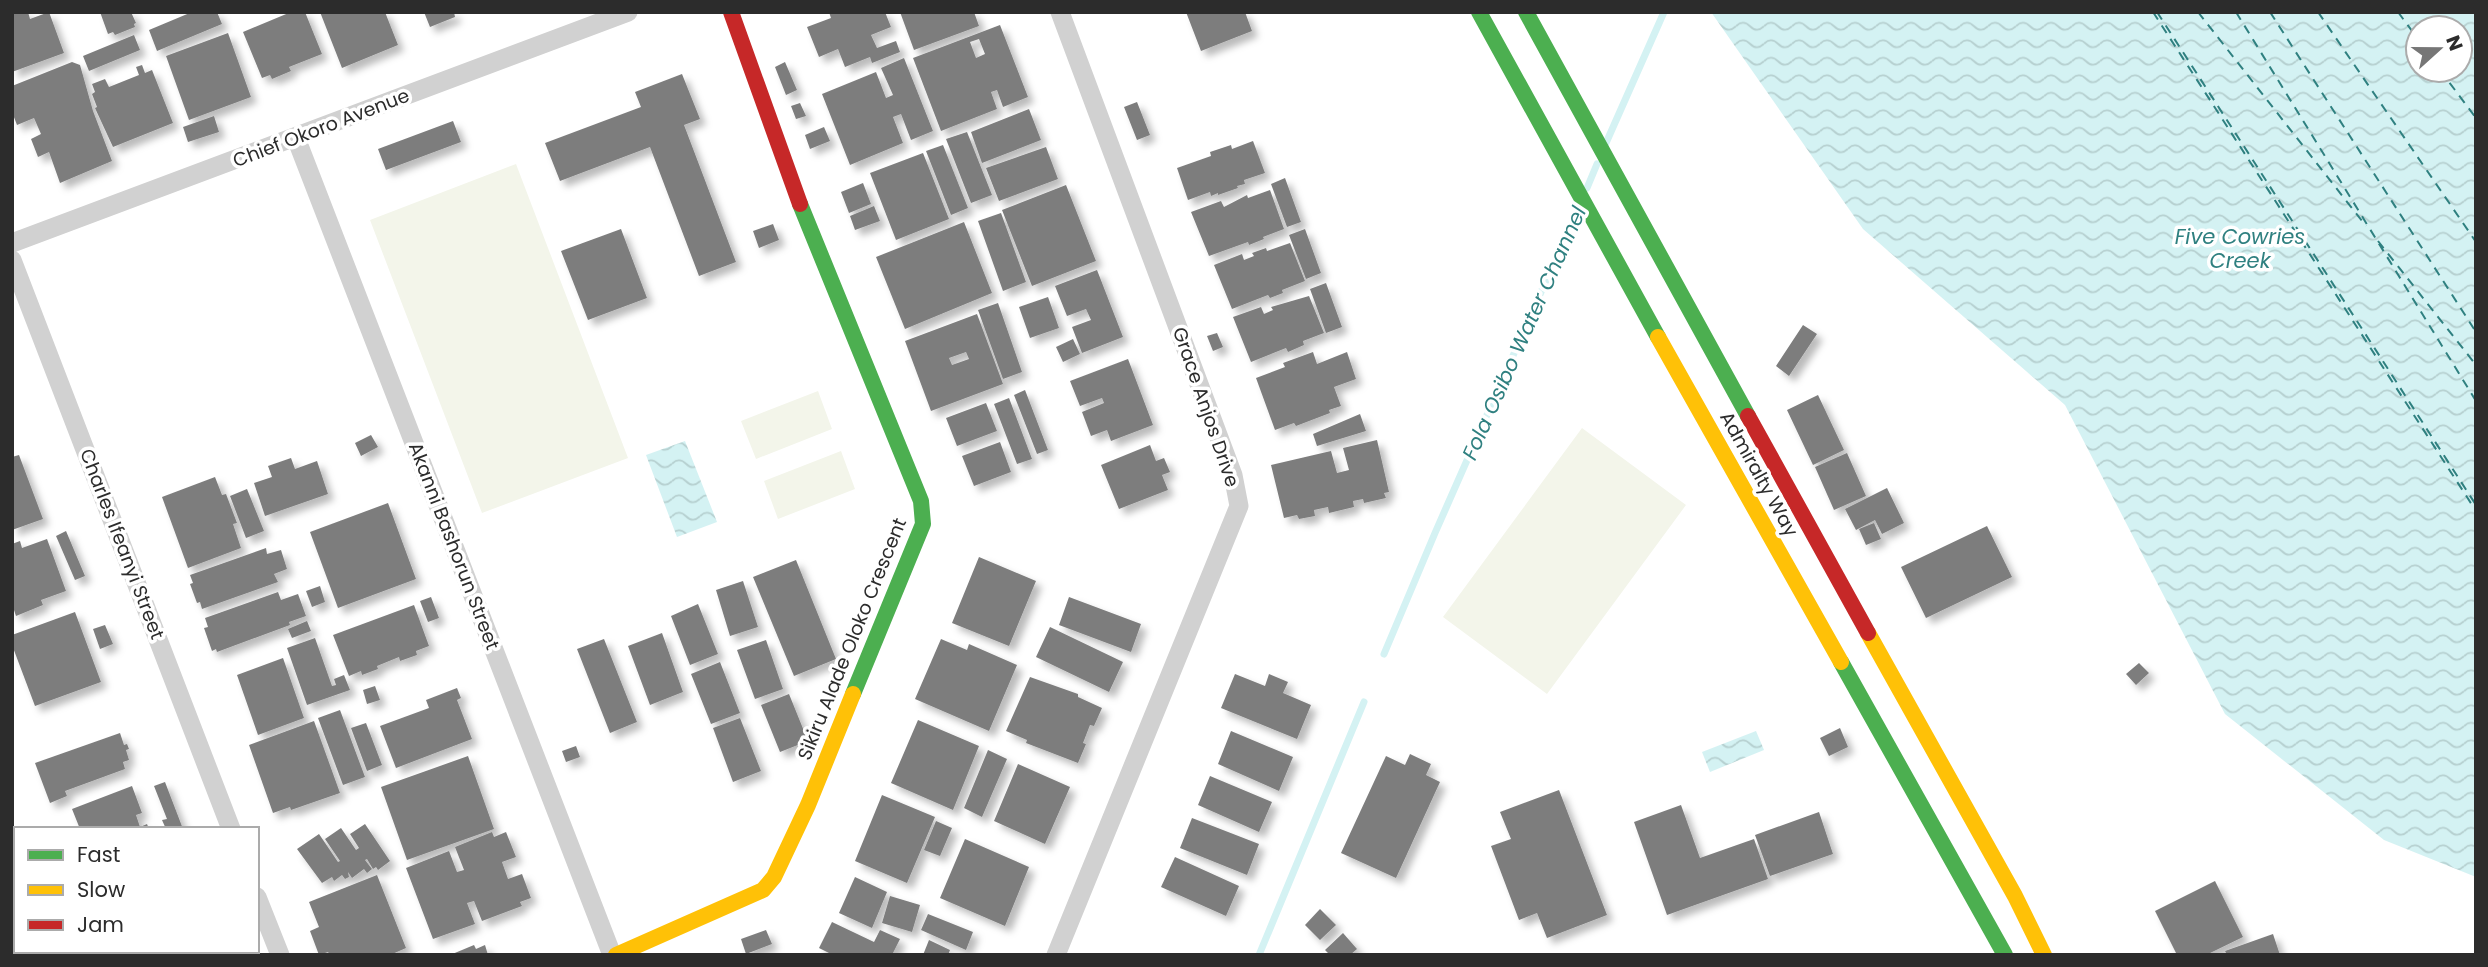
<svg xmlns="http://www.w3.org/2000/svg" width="2488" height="967" font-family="Poppins,sans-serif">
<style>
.green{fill:#f3f5ea}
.water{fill:url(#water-waves);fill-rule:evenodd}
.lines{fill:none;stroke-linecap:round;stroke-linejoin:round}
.stream{stroke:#d4f2f3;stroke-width:7}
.ferry{stroke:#2f8080;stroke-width:2;stroke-dasharray:9 7;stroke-linecap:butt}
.building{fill:#7d7d7d;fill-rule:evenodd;filter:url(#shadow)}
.street{stroke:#d1d1d1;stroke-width:19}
.fast{stroke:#4caf50;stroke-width:16}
.slow{stroke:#ffc107;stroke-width:16}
.jam{stroke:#c62828;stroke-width:16}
.labels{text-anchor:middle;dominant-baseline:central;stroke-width:7;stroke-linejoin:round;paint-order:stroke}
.street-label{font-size:19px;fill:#2c2c2c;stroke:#fff}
.water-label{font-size:21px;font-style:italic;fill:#2f8080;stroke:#fff}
</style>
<defs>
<pattern id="water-waves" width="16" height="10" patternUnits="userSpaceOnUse" patternTransform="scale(1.75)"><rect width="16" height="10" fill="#d4f2f3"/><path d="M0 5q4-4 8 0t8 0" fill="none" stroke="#b6d0d0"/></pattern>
<filter id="shadow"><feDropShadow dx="6" dy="6" stdDeviation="3.5" flood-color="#0004"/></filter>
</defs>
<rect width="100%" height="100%" fill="#fff"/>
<!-- green -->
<path class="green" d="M516,164L628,458L482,513L370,220Z
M818,391L832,429L756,459L741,421Z
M1582,428L1686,505L1547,694L1443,617Z
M841,451L855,489L778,519L764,481Z"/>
<!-- water -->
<path class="water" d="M1711,12H2476V877L2384,840L2225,714L2065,405L1863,229ZM2418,28H2460V70H2418Z
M685,441L717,522L677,537L646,455Z
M1756,731L1764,750L1710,772L1702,752Z"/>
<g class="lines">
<!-- stream -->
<path class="stream" d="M1606,143L1664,12
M1587,188L1597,164
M1384,654L1435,533L1578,208
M1259,955L1364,702"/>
<!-- ferry -->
<path class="ferry" d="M2153,12L2476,511
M2157,12L2476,505
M2198,12L2366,226
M2236,12L2476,401
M2270,12L2476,332
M2318,12L2476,242
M2398,12L2418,39
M2440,70L2476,118
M2378,241L2476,365"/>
</g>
<!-- building -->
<path class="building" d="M12,12H28L30,19L49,12L64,53L12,72Z
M100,12H131L136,23L134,24L135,27L115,35L113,32L108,34Z
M192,12H217L222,24L157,51L149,30Z
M291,12H305L322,54L289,67L291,71L272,79L270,75L262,78L243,32Z
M320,12H385L398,45L342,68Z
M424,12H454L455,17L430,27Z
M829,12H885L891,27L871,35L877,48L896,41L900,52L872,63L870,57L845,67L838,49L819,57L807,27L831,18Z
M900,12H974L979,26L914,50Z
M1186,12H1245L1252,31L1201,51Z
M1000,25L1028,97L1003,107L997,90L991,92L997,109L941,131L913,58ZM979,39L985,54L976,58L970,42Z
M228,33L251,97L189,120L166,56Z
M134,35L140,50L89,71L83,56Z
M904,58L933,131L911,140L901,114L893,117L903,143L850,165L822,94L876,72L886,98L893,95L881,68Z
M72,62L80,65L93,111L112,161L60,183L49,152L38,157L31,139L41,134L34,118L17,125L12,112V86Z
M785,62L797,90L786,95L775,67Z
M142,65L145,73L152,70L173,123L113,147L95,108L97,107L92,94L95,92L92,84L105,79L109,87L139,75L136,67Z
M682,74L700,119L684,125L736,262L699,276L650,147L560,181L545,143L641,107L635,92Z
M1137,102L1150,135L1137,140L1124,107Z
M800,103L806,116L796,119L791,106Z
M1029,109L1041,140L982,163L971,132Z
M214,116L219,132L188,142L183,127Z
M453,121L461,142L386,170L378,149Z
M824,127L830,141L810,149L805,135Z
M967,132L992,195L971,203L946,139Z
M1253,141L1265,173L1244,180L1245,184L1237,186L1238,188L1218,195V193L1211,196L1210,192L1188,200L1177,168L1211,156L1210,152L1231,145L1232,149Z
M943,145L968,208L951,215L926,151Z
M1046,147L1058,179L999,201L986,168Z
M923,153L949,219L896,240L870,173Z
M1285,178L1301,222L1287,227L1271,184Z
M863,183L871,204L849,213L841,192Z
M1066,185L1096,261L1032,286L1002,210Z
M1270,190L1284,229L1263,237L1264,239L1249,245L1248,242L1209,256L1191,212L1221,201L1224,207L1247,195L1248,198Z
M874,206L880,221L855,230L850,216Z
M1001,213L1026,282L1003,291L978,221Z
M964,222L992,293L905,329L876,257Z
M773,224L779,240L759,248L753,231Z
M621,229L647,298L588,320L561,251Z
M1305,229L1321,273L1306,279L1289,235Z
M1290,243L1305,281L1282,290L1283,293L1270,298L1268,295L1232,309L1214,265L1242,254L1244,260L1254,256L1252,253L1266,248L1267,251Z
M1097,270L1123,337L1082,353L1072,327L1091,320L1086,309L1067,316L1055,286Z
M1326,283L1342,327L1326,333L1310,289Z
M1309,296L1324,333L1303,341L1304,345L1288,352L1286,348L1251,362L1233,317L1261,307L1264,314L1273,310L1271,307Z
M1048,297L1059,328L1030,338L1019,307Z
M998,303L1022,372L1003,379L978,310Z
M977,314L1003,384L931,411L905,341ZM966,352L969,359L952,365L949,358Z
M1803,325L1817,334L1789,376L1776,366Z
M1217,333L1223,347L1213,351L1207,336Z
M1073,339L1080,354L1063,362L1056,347Z
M1313,352L1317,364L1347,352L1356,379L1334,387L1341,406L1329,410L1330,413L1296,426L1294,423L1275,430L1256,378L1285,367L1283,363Z
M1128,359L1153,425L1111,441L1107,430L1091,436L1082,412L1104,403L1102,398L1080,406L1070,381Z
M1025,390L1048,450L1037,454L1014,395Z
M1818,395L1844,450L1813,465L1787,410Z
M1009,398L1032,459L1017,464L994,404Z
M986,403L997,431L957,446L946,418Z
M1360,414L1366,431L1317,446L1313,434Z
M371,435L378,447L361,456L355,443Z
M1377,440L1389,492L1384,493L1386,498L1364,503L1363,499L1353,501L1354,507L1329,513L1328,507L1314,510L1315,516L1299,519L1297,515L1284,518L1271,465L1331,451L1337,473L1349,470L1343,448Z
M1000,442L1011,472L974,486L962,456Z
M1150,445L1156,461L1164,458L1170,472L1162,475L1168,490L1119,509L1101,465Z
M1847,453L1866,496L1834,510L1815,467Z
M19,455L43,519L12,530V457Z
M291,458L295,469L317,461L328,494L265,516L254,483L272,477L268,466Z
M215,477L222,495L226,494L237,523L233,524L241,548L188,568L162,497Z
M1887,488L1904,523L1882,534L1875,520L1856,530L1845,509Z
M247,489L264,531L246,538L230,496Z
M388,503L416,579L338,608L310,532Z
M1874,523L1881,539L1866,545L1859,529Z
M1987,526L2012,577L1926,618L1901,567Z
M66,531L85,576L75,580L56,536Z
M47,539L66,591L41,600L43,605L16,616L14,610L12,611V544L20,541L22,548Z
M266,548L267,554L281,550L287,569L274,574L278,582L202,609L200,602L197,603L190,584L193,583L190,575Z
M979,557L1036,581L1009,646L952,623Z
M796,560L836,659L794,676L753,577Z
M743,581L758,627L730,636L716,590Z
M320,586L325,602L312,607L306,591Z
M278,592L281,600L298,594L306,616L289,622L290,625L217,652L216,649L212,651L204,628L208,627L205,618Z
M431,597L439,618L428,622L420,601Z
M1069,597L1141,624L1131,652L1059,625Z
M698,604L718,654L690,665L671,616Z
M414,605L429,646L416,651L417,655L400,661L399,657L377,666L378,669L362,675L361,671L349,676L333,635Z
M75,612L101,682L35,706L12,645V635Z
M307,621L311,631L292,638L288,629Z
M105,625L113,644L100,649L93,629Z
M1050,627L1123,662L1109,692L1036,657Z
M662,633L683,692L650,705L628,646Z
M315,638L332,686L336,685L334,679L344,675L350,690L307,705L287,648Z
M604,639L637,722L610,733L577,649Z
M941,639L967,650L969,644L1017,665L989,731L915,699Z
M766,640L783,689L755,699L737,650Z
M283,658L304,718L258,735L237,675Z
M720,662L740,713L711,724L691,674Z
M2139,663L2149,673L2136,685L2126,674Z
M1235,674L1265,686L1269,674L1288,682L1283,693L1311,705L1297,739L1221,708Z
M1030,677L1078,694V697L1102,708L1094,726L1090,725L1083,743L1086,744L1078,763L1026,743L1027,740L1006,731Z
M375,686L380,700L367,704L363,690Z
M457,688L461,698L457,700L472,739L396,768L380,726L429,708L426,700Z
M789,694L808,741L780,752L761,705Z
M340,710L365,777L343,785L318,718Z
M740,718L761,771L733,782L713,728Z
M918,720L979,746L953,810L891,783Z
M314,721L340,793L291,810L290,807L273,813L249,745Z
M366,723L382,765L367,771L351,728Z
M1840,728L1848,747L1829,756L1820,738Z
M1231,731L1293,757L1279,791L1218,764Z
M120,733L124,745L127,744L129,749L126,750L129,760L123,762L125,769L65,791L67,796L50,803L35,763Z
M576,746L580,757L566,762L562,751Z
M988,750L1007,759L982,817L964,808Z
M1410,754L1431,764L1426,775L1440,782L1396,878L1341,853L1386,756L1405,765Z
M468,756L494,829L407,860L381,787Z
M1018,764L1070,787L1045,844L994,821Z
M1210,776L1272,802L1259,832L1198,805Z
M165,782L183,829H166L162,820L167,819L154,786Z
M132,786L142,813L136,815L140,827L147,824L149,829H80L72,809Z
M1559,790L1607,915L1547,938L1537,913L1519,920L1491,846L1511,839L1500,812Z
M882,795L935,817L907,883L855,861Z
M1681,805L1700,858L1754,839L1768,879L1667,915L1634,822Z
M1819,812L1833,854L1770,876L1755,835Z
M1192,818L1259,844L1247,875L1180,848Z
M936,821L952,828L940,856L924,850Z
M365,824L390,861L378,870L376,867L373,869L367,859L365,860L372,869L367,873L364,869L352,878L348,872L349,877L345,879L342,875L334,881L332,877L322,883L297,849L319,834L338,862L340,861L325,839L341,828L356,850L359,848L350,834Z
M492,832L494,837L506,832L516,857L502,862L508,879L522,874L531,898L520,902L522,906L482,921L474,901L467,903L475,924L433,939L406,868L449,851L457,872L464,870L455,847Z
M16,833V890L13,891L16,903L13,904L16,914L12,915V835Z
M965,839L1029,867L1005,926L940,898Z
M1175,857L1239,886L1226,916L1161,887Z
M377,875L406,948L390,955H330L328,952L319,955L310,931L319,927L309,902Z
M855,877L887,892L872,928L839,913Z
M2215,881L2243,937L2206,955H2177L2155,911Z
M890,896L920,905L912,932L882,923Z
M1320,909L1336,925L1320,940L1305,925Z
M928,914L973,932L966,950L921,930Z
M832,922L874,942L880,930L900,939L892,955H833L819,948Z
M16,928V951H85L87,955H12V929Z
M766,930L772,944L746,954L741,939Z
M1343,933L1357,949L1350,955H1330L1325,950Z
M2273,934L2280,955H2227L2225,951Z
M929,940L950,950L948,955H923Z
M474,945L476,949L485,945L488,955H450Z"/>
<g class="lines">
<!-- street -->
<path class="street" d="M296,138L612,955
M12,243L628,12
M12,260L231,829
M257,897L280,955
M1056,955L1239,506L1233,475L1060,12"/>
<!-- fast -->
<path class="fast" d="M1479,12L1658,337
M1526,12L1748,416
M800,204L921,501L923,524L853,694
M1841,662L2005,955"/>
<!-- slow -->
<path class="slow" d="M1658,337L1841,662
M1868,633L2015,896L2044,955
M616,955L763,890L774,877L808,805L853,694"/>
<!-- jam -->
<path class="jam" d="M731,12L800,204
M1748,416L1868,633"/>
</g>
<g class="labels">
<!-- street labels -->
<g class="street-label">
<text transform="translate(321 128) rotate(-21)">Chief Okoro Avenue</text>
<text transform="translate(1206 407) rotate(71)">Grace Anjos Drive</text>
<text transform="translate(1759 474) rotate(61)">Admiralty Way</text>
<text transform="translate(122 544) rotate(69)">Charles Ifeanyi Street</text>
<text transform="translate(454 546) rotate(69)">Akanni Bashorun Street</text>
<text transform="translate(852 639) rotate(-68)">Sikiru Alade Oloko Crescent</text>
</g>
<!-- water labels -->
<g class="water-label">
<text x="2240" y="236">Five Cowries<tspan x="2240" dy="24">Creek</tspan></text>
<text transform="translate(1524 333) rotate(-66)">Fola Osibo Water Channel</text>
</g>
</g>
<!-- border -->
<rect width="2488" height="967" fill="none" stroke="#2c2c2c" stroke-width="28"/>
<!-- legend -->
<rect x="14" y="827" width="245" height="126" fill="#ffffff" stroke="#ababab" stroke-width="2"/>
<rect x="28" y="850" width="35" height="10" fill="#4caf50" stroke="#ababab" stroke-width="2"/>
<text x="77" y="862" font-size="21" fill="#2c2c2c">Fast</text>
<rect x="28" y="885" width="35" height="10" fill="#ffc107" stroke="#ababab" stroke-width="2"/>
<text x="77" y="897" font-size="21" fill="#2c2c2c">Slow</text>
<rect x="28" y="920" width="35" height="10" fill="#c62828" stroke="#ababab" stroke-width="2"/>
<text x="77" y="932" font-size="21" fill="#2c2c2c">Jam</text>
<!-- north arrow -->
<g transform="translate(2439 49) rotate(69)"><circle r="33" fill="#ffffff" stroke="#ababab" stroke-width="2"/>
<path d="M0-5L12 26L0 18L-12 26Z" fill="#767676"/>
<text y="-10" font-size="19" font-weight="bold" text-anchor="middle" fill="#2c2c2c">N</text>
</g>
</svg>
